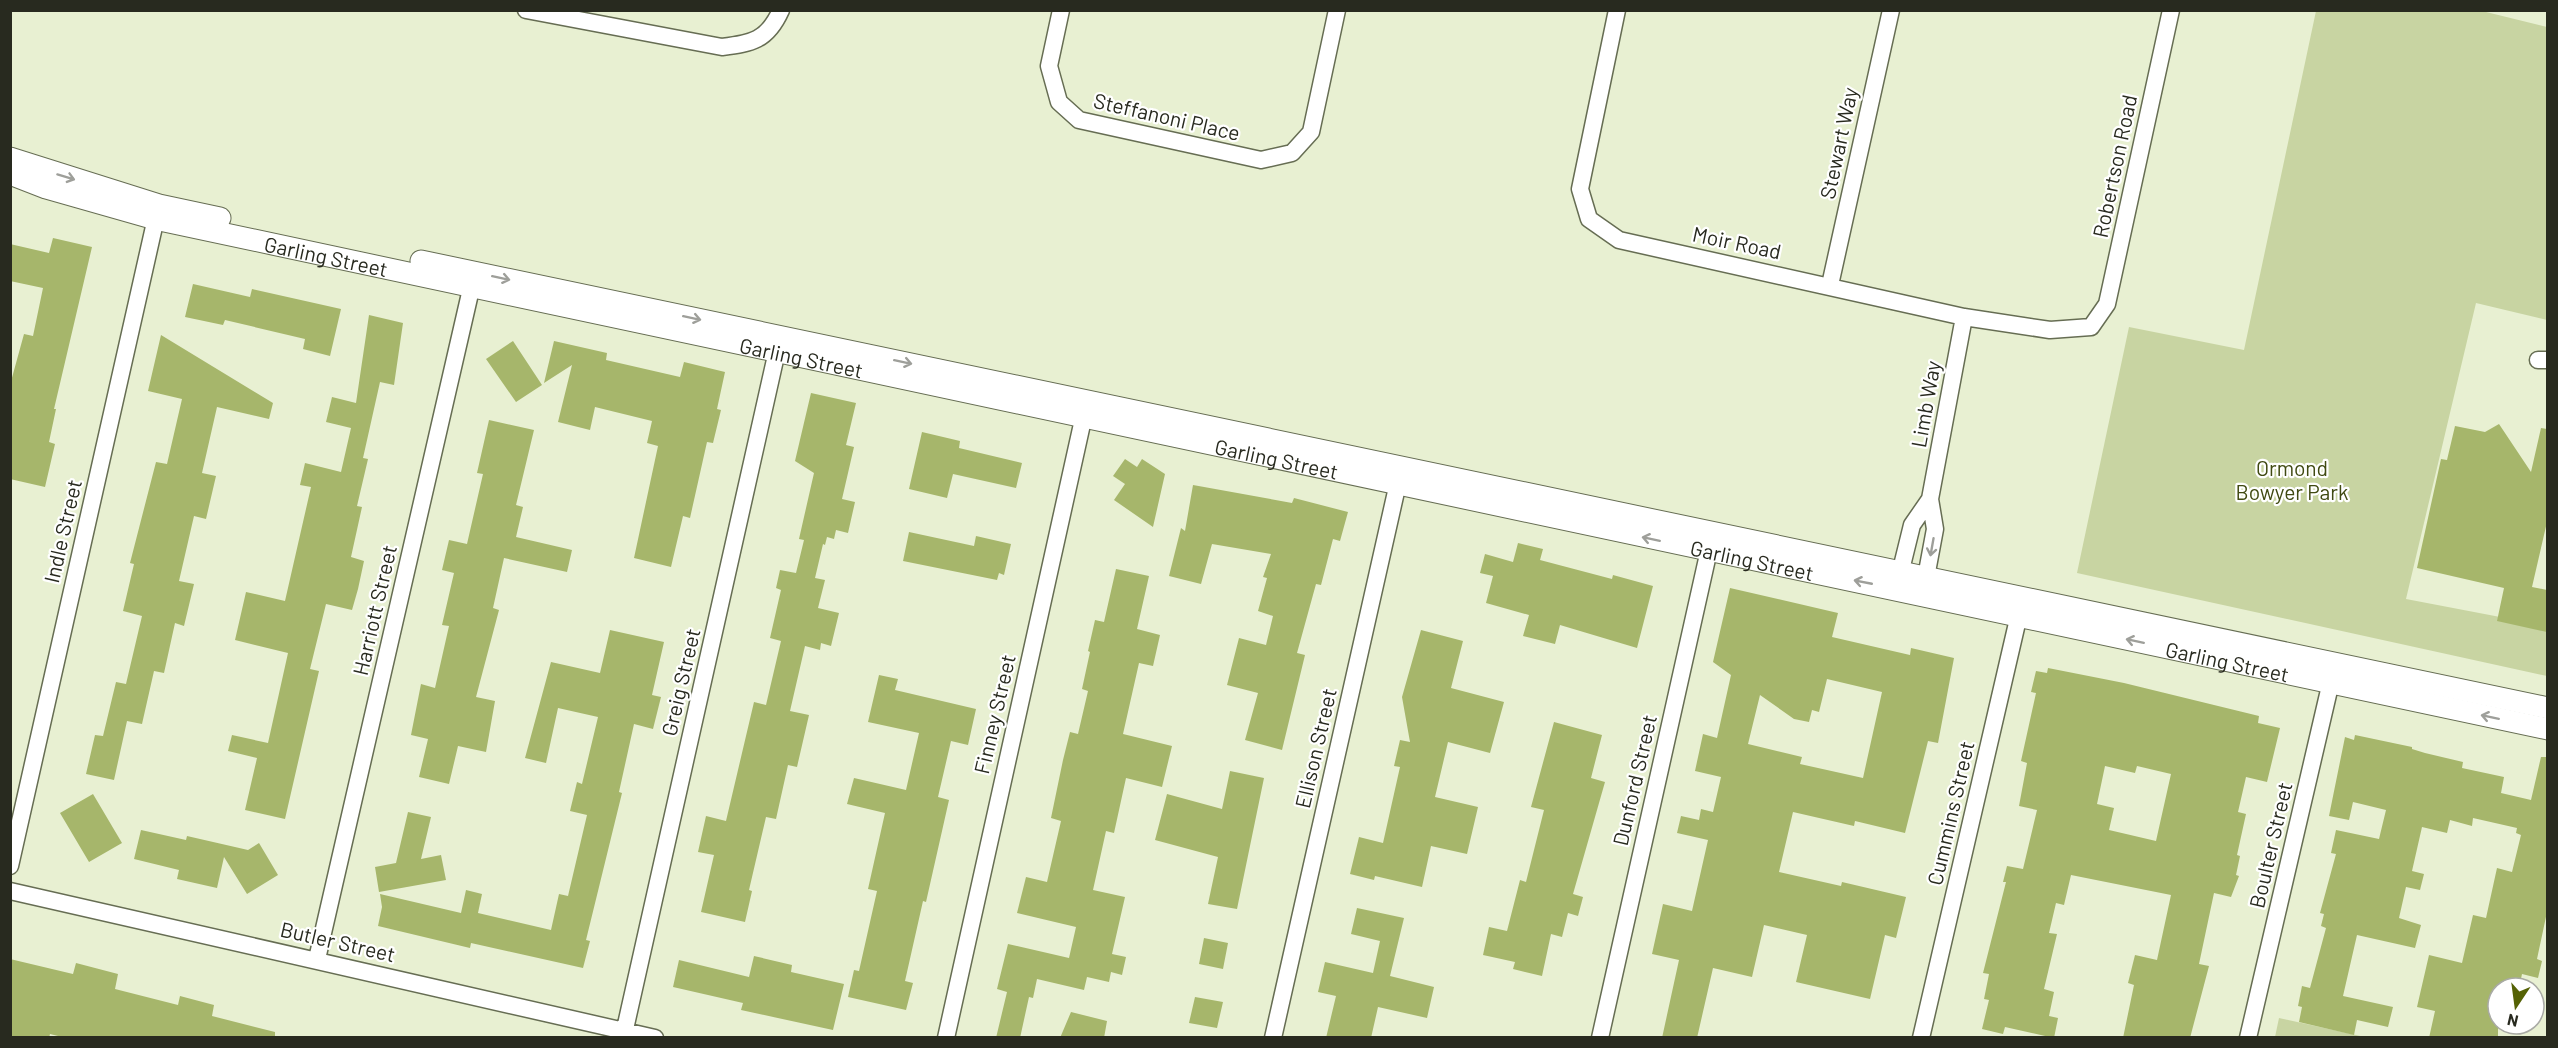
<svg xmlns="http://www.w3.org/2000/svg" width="2558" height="1048" font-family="Barlow,sans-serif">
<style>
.green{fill:#c8d4a2}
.building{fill:#a6b66b;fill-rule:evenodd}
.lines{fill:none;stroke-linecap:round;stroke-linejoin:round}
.minor-casing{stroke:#666d53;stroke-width:19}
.tertiary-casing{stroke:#666d53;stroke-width:23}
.minor{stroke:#fff;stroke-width:16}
.tertiary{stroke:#fff;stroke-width:21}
.oneway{stroke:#9e9f9a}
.labels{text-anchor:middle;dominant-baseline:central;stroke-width:4.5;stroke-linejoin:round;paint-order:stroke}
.street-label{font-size:21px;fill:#282a1f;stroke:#fff}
.park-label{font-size:21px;fill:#404a12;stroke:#fff}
</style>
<rect width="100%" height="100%" fill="#e8f0d2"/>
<!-- green -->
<path class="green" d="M2316,11H2482L2547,27V320L2476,303L2406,599L2547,626V676L2077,573L2129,327L2244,350Z
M2279,1018L2365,1037H2275Z"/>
<!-- building -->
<path class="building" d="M53,238L92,247L54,409H56L49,442L55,444L45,487L10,479V385L24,334L33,336L43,288L10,281V244L49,253Z
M193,284L250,297L252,289L341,309L330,356L303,349L305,339L225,320L223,325L185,317Z
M369,315L403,323L394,385L380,382L363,458L368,459L357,506L362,507L351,557L364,561L358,589L352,610L326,604L310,669L319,671L285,819L245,810L257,758L228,751L232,735L268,743L288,653L235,640L246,592L285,601L311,487L300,485L305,463L341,472L351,428L326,422L332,397L356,403Z
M161,335L273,403L269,419L217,407L202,473L216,476L206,519L194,516L179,581L194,584L184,626L175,623L164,673L154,671L142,724L127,721L114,780L86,774L95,735L103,736L116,682L126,684L142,616L123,611L134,564L130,563L156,462L167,464L182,399L148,391Z
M513,341L542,385L516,402L486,359Z
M554,341L607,353L606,360L680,377L684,362L725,372L717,409L721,410L713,443L707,442L690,518L683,516L671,567L634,558L658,446L647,443L652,421L595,407L590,430L558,422L572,365L544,383Z
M811,393L856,403L846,445L854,447L842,499L855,502L848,533L836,530L834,539L827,537L825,545L823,544L815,578L825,580L818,608L839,613L831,646L821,643L820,650L805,646L790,711L809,715L797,767L788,765L776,819L766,817L749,890L752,891L745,922L701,912L714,855L698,852L706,816L726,821L754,702L766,705L781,641L770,638L781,590L776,588L780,570L796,573L804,540L799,539L814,473L795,461Z
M489,420L534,430L516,505L523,507L516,537L572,550L567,572L504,558L493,608L499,610L476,697L495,701L486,752L458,746L449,784L419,777L428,739L411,735L421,684L435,688L449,626L442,625L454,573L442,570L449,540L467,544L483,474L477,473Z
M2499,424L2531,472L2541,428L2547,429V522L2532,587L2547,590V632L2497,621L2504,588L2417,568L2441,459L2447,460L2455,426L2485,432Z
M922,432L960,441L959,448L1022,463L1016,488L953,474L947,498L909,489Z
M1125,459L1137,467L1142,459L1165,474L1153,527L1114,500L1125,484L1113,476Z
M1193,485L1292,503L1294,498L1348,512L1340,541L1333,539L1321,585L1316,584L1297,653L1305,655L1282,750L1245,740L1258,693L1227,685L1239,638L1266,645L1273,616L1258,611L1267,578L1263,577L1271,554L1212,544L1201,584L1169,576L1181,528L1185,531Z
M909,532L974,546L976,536L1011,544L1004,575L999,573L997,580L903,561Z
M1518,543L1543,549L1540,560L1612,579L1613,575L1653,586L1637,648L1560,625L1555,644L1523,636L1529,615L1486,603L1493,576L1480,573L1485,554L1513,562Z
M1116,569L1149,576L1137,629L1160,635L1153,666L1139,663L1123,734L1172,746L1162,787L1126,778L1114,833L1106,831L1093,890L1125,897L1112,954L1126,957L1122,975L1111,972L1109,982L1087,977L1084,990L1037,979L1033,998L1029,997L1020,1038H996L1007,992L997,989L1008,944L1069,958L1076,927L1017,913L1026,877L1047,882L1061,821L1051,818L1063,760L1070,732L1078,734L1088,691L1082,689L1090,652L1088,651L1095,620L1104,622Z
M1730,588L1838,613L1832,637L1910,655L1911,648L1954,658L1938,743L1928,741L1905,833L1855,821L1854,826L1793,812L1779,872L1841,886L1842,882L1906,897L1896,938L1885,935L1870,999L1796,982L1807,935L1764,925L1752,977L1713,968L1697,1038H1662L1679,960L1652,954L1663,904L1692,911L1708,840L1677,833L1681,816L1699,820L1701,809L1713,812L1721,777L1695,771L1703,734L1717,738L1731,675L1713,662ZM1827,679L1882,692L1863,778L1800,764L1802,757L1748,744L1760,695L1794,719L1809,722L1812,710L1819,712Z
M610,630L664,642L652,695L661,697L653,729L634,724L619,792L622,793L586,940L590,941L583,968L471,943L470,948L378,926L382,907L380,894L461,913L466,890L482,894L478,913L551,930L559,894L568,896L587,815L570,811L577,782L582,784L598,717L558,708L546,763L525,758L551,662L600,673Z
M1421,630L1463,641L1451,688L1504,702L1490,753L1448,742L1435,797L1478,807L1467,854L1431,846L1422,887L1375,876L1374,880L1350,874L1359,837L1383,843L1400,767L1394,766L1400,740L1410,742L1402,697Z
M2048,668L2124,683L2259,716L2258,723L2280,728L2267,782L2246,777L2238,812L2246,814L2237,855L2240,856L2236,875L2239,876L2231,897L2214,893L2199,964L2209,966L2190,1038H2123L2134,985L2128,983L2135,955L2157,960L2171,895L2071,875L2064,905L2056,903L2049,933L2057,934L2044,989L2054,992L2049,1016L2058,1018L2054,1038L2005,1027L2003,1034L1982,1029L1989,1000L1984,999L1989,974L1983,973L2006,882H2003L2007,866L2023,869L2037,810L2019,806L2027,763L2021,761L2036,693L2031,692L2036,671L2047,673ZM2105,766L2135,773L2137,766L2171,774L2156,841L2109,830L2114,808L2097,804Z
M879,675L898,679L895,690L976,709L968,745L951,741L938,797L949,800L926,902L923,901L905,981L913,983L906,1010L848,997L854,970L859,971L877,891L868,889L885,813L847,804L854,778L906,790L919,733L868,722Z
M1554,722L1602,735L1591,778L1605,782L1573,894L1583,897L1578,916L1568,913L1562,937L1551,934L1542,976L1513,969L1515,962L1483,955L1489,927L1507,931L1520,880L1526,882L1544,810L1531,807Z
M2355,735L2412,747V749L2425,753L2463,762L2462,768L2504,777L2501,793L2531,800L2541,757H2547V912L2537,959L2542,961L2538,978L2522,974L2519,988H2498V1038H2429L2435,1011L2417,1007L2429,955L2462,963L2473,915L2486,918L2497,868L2512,872L2521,835L2516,833L2517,828L2473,818L2472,826L2450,820L2447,833L2422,827L2412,871L2424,874L2420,890L2406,887L2399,918L2421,925L2415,948L2357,935L2343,996L2393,1007L2388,1027L2357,1020L2354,1035L2299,1022L2302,1007L2298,1006L2302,986L2310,988L2326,928L2321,926L2324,914L2320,913L2336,854L2331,853L2336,830L2379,839L2386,810L2353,802L2349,820L2329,816L2345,737L2354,740Z
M1230,771L1264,778L1237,909L1208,904L1218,857L1155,840L1167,794L1222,809Z
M93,794L122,843L89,862L60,813Z
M408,812L431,817L421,859L441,855L446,880L379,892L375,867L396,863Z
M141,830L186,840L187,836L248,850L259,843L278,875L247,894L224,857L217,888L177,879L179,870L134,859Z
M1357,908L1404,918L1390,976L1434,987L1427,1018L1378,1007L1371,1038H1326L1336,996L1318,992L1325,962L1373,973L1380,941L1351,934Z
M1204,938L1228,943L1223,969L1199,964Z
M754,956L792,965L791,972L844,984L833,1030L741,1010L743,1003L673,987L679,960L749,977Z
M10,959L73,974L76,963L118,974L115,989L178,1005L180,996L214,1005L212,1016L275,1032V1038H66L50,1034L49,1038H10Z
M1195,997L1223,1002L1217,1028L1189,1023Z
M1071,1012L1107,1021L1104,1038H1060Z"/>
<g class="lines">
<!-- minor casing -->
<g class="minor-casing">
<path id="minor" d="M526,10L722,47C752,43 767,41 781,10
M1061,10L1049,66L1059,102L1079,120L1261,160L1292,153L1311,132L1337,10
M1617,10L1580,189L1589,219L1619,240L1964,317L2050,330L2091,327L2107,304L2171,10
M1830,285L1891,10
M2538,360H2548
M1898,582L1912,525L1930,499
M1924,588L1935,529L1930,499L1964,317
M10,866L158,209
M10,891L655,1038
M317,959L474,276
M623,1038L779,342
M946,1038L1086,406
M1273,1038L1400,474
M1600,1038L1711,541
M1921,1038L2021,606
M2248,1038L2333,673"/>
</g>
<!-- tertiary casing -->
<g class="tertiary-casing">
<g id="tertiary">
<path d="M10,158L159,205L220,218"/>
<path id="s1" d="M10,174L46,188L155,219L2548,729"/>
<path d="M421,261L2548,708"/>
</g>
</g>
<!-- minor -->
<use href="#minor" class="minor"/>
<!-- tertiary -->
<use href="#tertiary" class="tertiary"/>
</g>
<!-- one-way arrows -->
<defs><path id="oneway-shaft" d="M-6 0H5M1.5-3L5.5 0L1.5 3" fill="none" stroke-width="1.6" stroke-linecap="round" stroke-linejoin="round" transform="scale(1.5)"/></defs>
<g class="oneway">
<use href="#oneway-shaft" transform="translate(66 177) rotate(17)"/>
<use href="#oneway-shaft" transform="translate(501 278) rotate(12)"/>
<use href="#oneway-shaft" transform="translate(692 318) rotate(12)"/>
<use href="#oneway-shaft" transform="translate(903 362) rotate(12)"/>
<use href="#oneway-shaft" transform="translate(1651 539) rotate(-168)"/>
<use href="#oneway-shaft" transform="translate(1932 547) rotate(100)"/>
<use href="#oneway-shaft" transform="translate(1863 582) rotate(-169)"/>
<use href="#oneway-shaft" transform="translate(2135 641) rotate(-168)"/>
<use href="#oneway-shaft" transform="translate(2490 717) rotate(-168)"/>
</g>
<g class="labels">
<!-- street labels -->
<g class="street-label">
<text transform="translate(1167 116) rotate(13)">Steffanoni Place</text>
<text transform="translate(1838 143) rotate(-78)">Stewart Way</text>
<text transform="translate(2114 166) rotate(-78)">Robertson Road</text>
<text transform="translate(1737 242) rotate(12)">Moir Road</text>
<text stroke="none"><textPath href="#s1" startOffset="327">Garling Street</textPath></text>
<text stroke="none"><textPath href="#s1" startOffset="813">Garling Street</textPath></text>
<text transform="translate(1925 404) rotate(-80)">Limb Way</text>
<text stroke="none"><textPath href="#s1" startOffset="1299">Garling Street</textPath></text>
<text transform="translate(62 531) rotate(-77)">Indle Street</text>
<text stroke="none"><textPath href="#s1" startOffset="1785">Garling Street</textPath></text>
<text transform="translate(374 610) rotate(-77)">Harriott Street</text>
<text stroke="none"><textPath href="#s1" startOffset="2271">Garling Street</textPath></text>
<text transform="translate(680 682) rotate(-77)">Greig Street</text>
<text transform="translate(994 714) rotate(-77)">Finney Street</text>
<text transform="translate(1315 748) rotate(-77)">Ellison Street</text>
<text transform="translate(1634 780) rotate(-77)">Dunford Street</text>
<text transform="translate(1950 813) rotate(-77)">Cummins Street</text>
<text transform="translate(2270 845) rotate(-77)">Boulter Street</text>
<text transform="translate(338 941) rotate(13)">Butler Street</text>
</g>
<!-- park labels -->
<g class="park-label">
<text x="2292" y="467">Ormond<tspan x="2292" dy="24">Bowyer Park</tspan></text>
</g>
</g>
<!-- border -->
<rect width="2558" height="1048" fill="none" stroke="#282a1f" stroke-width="24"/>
<!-- north arrow -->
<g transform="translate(2516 1006) rotate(193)"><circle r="28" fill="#ffffff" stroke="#a9aaa5" stroke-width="1.5"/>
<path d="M0-4.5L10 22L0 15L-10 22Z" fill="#556205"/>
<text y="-9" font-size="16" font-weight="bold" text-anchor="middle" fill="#282a1f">N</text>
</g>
</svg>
